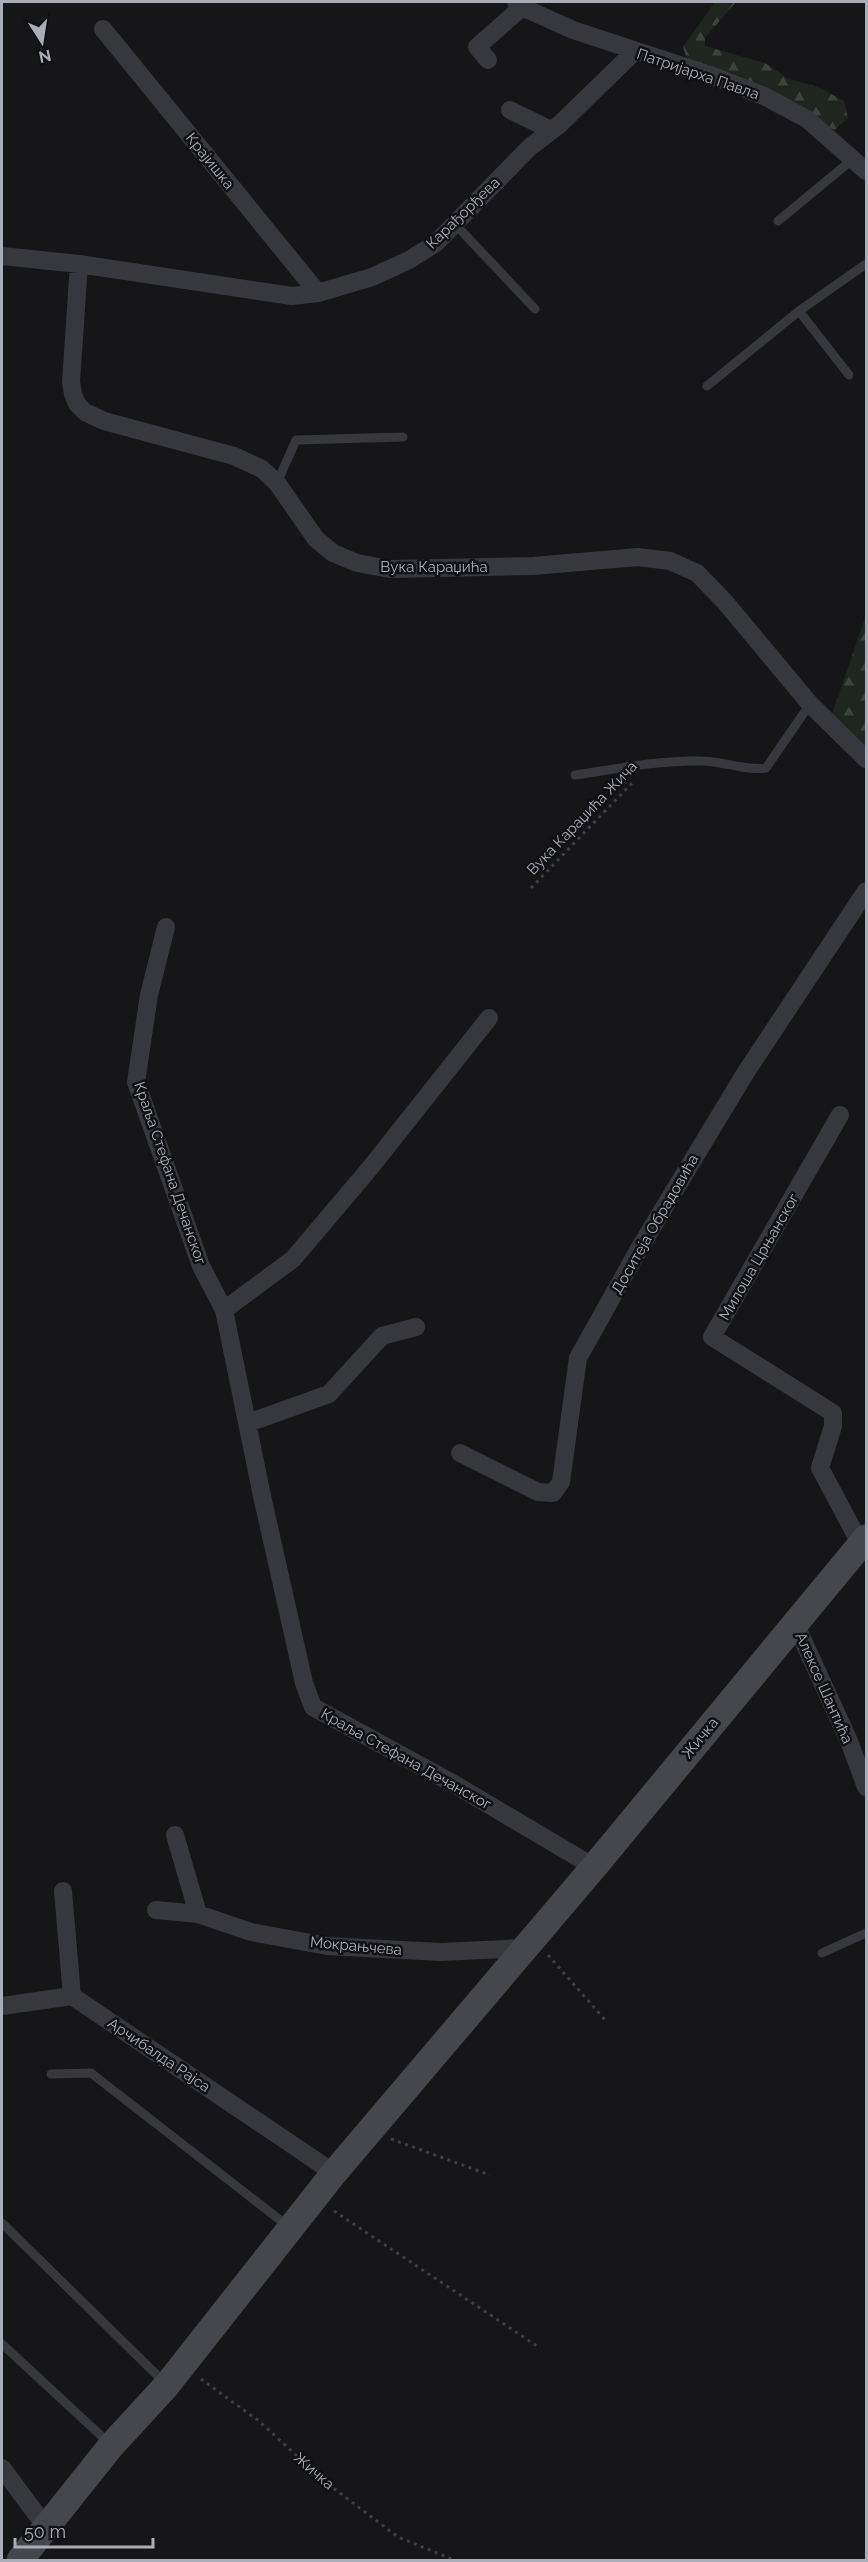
<svg xmlns="http://www.w3.org/2000/svg" width="868" height="2562" font-family="Raleway,sans-serif">
<style>
.forest{fill:url(#forest-firs)}
.lines{fill:none;stroke-linecap:round;stroke-linejoin:round}
.path{stroke:#3d3f44;stroke-width:3;stroke-dasharray:3 4.5;stroke-linecap:butt}
.lane{stroke:#37383d;stroke-width:9}
.street{stroke:#37383d;stroke-width:18}
.secondary{stroke:#45474d;stroke-width:27}
.labels{text-anchor:middle;dominant-baseline:central;stroke-width:5;stroke-linejoin:round;paint-order:stroke}
.street-label{font-size:15px;fill:#a8adb8;stroke:#111113}
</style>
<defs>
<pattern id="forest-firs" width="22" height="20" patternUnits="userSpaceOnUse" patternTransform="scale(1.5)"><rect width="22" height="20" fill="#1e261f"/><path d="M5 1l3.5 6h-7zM16 11l3.5 6h-7z" fill="#3c433d"/></pattern>
</defs>
<rect width="100%" height="100%" fill="#161618"/>
<!-- forest -->
<path class="forest" d="M715,2H736L705,38V46L765,63L789,79L818,87L844,101L848,118L835,130L687,59L683,47Z
M866,615V759L829,723Z"/>
<g class="lines">
<!-- path -->
<path class="path" d="M531,888L634,781
M548,1955L607,2022
M391,2139L490,2175
M334,2211L537,2346
M201,2379L259,2421L324,2481L398,2537L454,2560"/>
<!-- lane -->
<path class="lane" d="M778,221L853,159
M455,224L535,309
M799,311L849,375
M707,386L799,311L866,264
M277,483L296,440L403,437
M575,775C617,769 659,760 701,761C724,761 744,771 766,768L810,704
M822,1953L866,1933
M51,2074L91,2073L289,2227
M2,2223L165,2383
M2,2344L110,2444"/>
<!-- street -->
<path class="street" d="M516,2L522,7L573,30L710,75L764,96L807,119L866,171
M103,29L318,293
M488,60L477,47L522,7
M510,110L551,130
M2,256L79,264L292,296L318,293L372,277L409,260L436,243L530,147L560,124L634,52
M79,264L71,382L73,394L77,404L85,412L104,421L234,456L262,469L277,483L316,539L333,553L357,563L390,569L533,566L638,557L670,561L697,573L725,602L810,704L866,759
M166,927L149,995L136,1082L201,1266L224,1310L262,1496L304,1683L313,1707L454,1784L594,1867
M840,1115L712,1337L833,1413V1426L820,1468L861,1545
M224,1310L293,1259L370,1168L489,1018
M248,1423L329,1394L382,1336L416,1327
M460,1453L538,1492L553,1493L561,1482L578,1358L639,1249L746,1072L866,891
M795,1623L849,1741L866,1787
M175,1835L198,1914
M63,1891L72,1996L334,2173
M156,1910L198,1914L251,1932L327,1946L441,1952L524,1948
M2,2006L72,1996
M2,2468L46,2527"/>
<!-- secondary -->
<path class="secondary" d="M20,2560L111,2446L167,2385L334,2173L594,1867L866,1538"/>
</g>
<g class="labels">
<!-- street labels -->
<g class="street-label">
<text transform="translate(698 74) rotate(19)">Патријарха Павла</text>
<text transform="translate(210 161) rotate(51)">Крајишка</text>
<text transform="translate(463 213) rotate(-44)">Карађорђева</text>
<text x="434" y="567">Вука Караџића</text>
<text transform="translate(582 818) rotate(-46)">Вука Караџића Жича</text>
<text transform="translate(170 1173) rotate(71)">Краља Стефана Дечанског</text>
<text transform="translate(655 1224) rotate(-60)">Доситеја Обрадовића</text>
<text transform="translate(759 1257) rotate(-60)">Милоша Црњанског</text>
<text transform="translate(824 1688) rotate(66)">Алексе Шантића</text>
<text transform="translate(700 1738) rotate(-51)">Жичка</text>
<text transform="translate(406 1759) rotate(29)">Краља Стефана Дечанског</text>
<text transform="translate(356 1946) rotate(5)">Мокрањчева</text>
<text transform="translate(159 2055) rotate(34)">Арчибалда Рајса</text>
<text transform="translate(314 2471) rotate(41)">Жичка</text>
</g>
</g>
<!-- border -->
<rect width="868" height="2562" fill="none" stroke="#a8adb8" stroke-width="6"/>
<!-- north arrow -->
<g transform="translate(42 42) rotate(168)" stroke="#111113" stroke-width="4.5" paint-order="stroke">
<path d="M0-4.5L10 22L0 15L-10 22Z" fill="#a8adb8"/>
<text y="-9" font-size="16" font-weight="bold" text-anchor="middle" fill="#a8adb8">N</text>
</g>
<!-- scale -->
<path d="M15 2538v9h138v-9" fill="none" stroke="#a8adb8" stroke-width="3"/>
<text x="24" y="2538" font-size="18" fill="#a8adb8" stroke="#111113" stroke-width="4.5" paint-order="stroke">50 m</text>
</svg>
